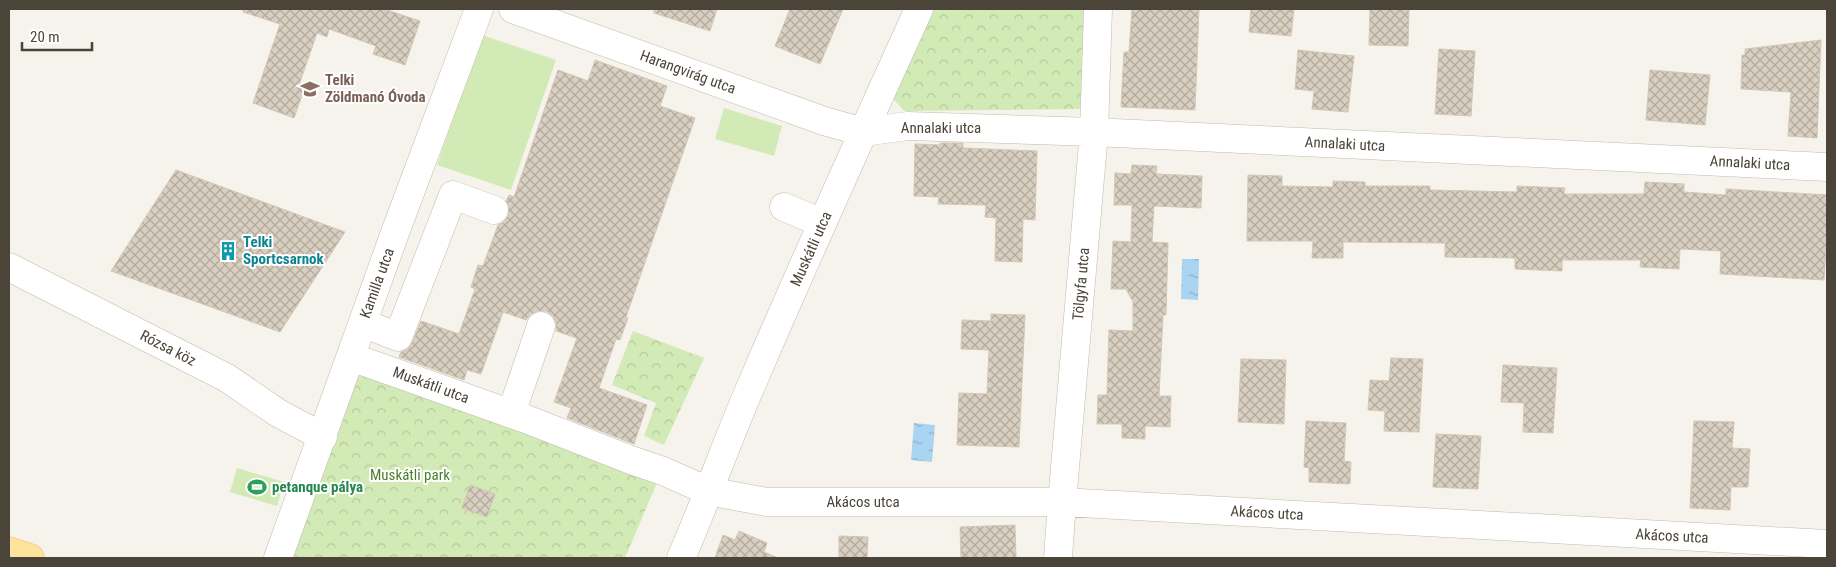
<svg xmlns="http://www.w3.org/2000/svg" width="1836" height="567" font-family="'Roboto Condensed',sans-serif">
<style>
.green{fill:#d2eab5}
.park{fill:url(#park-crowns)}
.water{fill:url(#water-ripples)}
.building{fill:url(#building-cross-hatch);stroke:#d3c7b4}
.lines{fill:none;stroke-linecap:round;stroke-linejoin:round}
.minor-casing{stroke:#c2bbae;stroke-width:29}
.major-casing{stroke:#e6c16a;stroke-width:29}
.minor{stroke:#fff;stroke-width:28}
.major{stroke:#ffe39c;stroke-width:28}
.labels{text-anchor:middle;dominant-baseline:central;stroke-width:4;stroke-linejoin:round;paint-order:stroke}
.street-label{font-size:15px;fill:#4b4439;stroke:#fff}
.education-label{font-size:15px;font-weight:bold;fill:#785e54;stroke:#fff;text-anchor:start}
.culture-label{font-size:15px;font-weight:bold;fill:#0d838f;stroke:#fff;text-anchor:start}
.park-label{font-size:15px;fill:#4a7f2a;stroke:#fff}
.leisure-label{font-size:15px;font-weight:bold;fill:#27864d;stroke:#fff;text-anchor:start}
</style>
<defs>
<pattern id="park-crowns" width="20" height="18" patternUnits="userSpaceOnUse" patternTransform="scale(1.25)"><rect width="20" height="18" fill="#d2eab5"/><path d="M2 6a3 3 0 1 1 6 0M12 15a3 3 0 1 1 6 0" fill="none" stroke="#b6ca9c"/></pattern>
<pattern id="water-ripples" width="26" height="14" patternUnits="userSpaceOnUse" patternTransform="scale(1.25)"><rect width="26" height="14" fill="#a9d4f2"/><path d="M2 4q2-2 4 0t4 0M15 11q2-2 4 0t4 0" fill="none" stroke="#8caec5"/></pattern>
<pattern id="building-cross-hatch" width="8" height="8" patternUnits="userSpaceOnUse" patternTransform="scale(1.25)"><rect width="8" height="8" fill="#d8cfc1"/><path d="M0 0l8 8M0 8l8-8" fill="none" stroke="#b1aa9e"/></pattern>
</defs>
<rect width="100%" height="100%" fill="#f6f3ec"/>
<!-- green -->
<path class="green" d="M482,35L556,60L511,190L437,165Z
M724,108L782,126L774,156L715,139Z
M237,468L284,482L277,506L230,492Z"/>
<!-- park -->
<path class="park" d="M928,9H1088L1085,109L904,111L889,94Z
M633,331L704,358L664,445L644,436L656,403L612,385Z
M359,368L659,478L625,558H291Z"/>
<!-- water -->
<path class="water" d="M1182,259H1199L1198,300L1181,299Z
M914,423L935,425L932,462L911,460Z"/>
<!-- building -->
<path class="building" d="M243,9H384L420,21L405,65L373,54L376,46L329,29L327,37L317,33L299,85L305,87L294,118L253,103L280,24L243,12Z
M654,9H717L710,31L654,13Z
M790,9H843L820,64L775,46Z
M1132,9H1199L1195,110L1121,107L1124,52H1129Z
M1251,9H1294L1291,36L1249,32Z
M1370,9H1409L1408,46L1369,45Z
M1821,40L1817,138L1788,136L1791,92L1741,89L1742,55H1745V49Z
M1439,49L1475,51L1471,116L1435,114Z
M1298,50L1354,56L1348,112L1312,109L1314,91L1295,89Z
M595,60L667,86L660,106L695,118L626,317L628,318L620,340L616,339L599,388L647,405L634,444L567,418L571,408L554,402L577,338L556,331V323L553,316L546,311H538L531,314L526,320L503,312L481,374L467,370L464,380L399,357L401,352L408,349L412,343L421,321L459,334L475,289L471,287L478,265L483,266L498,225L504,222L508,216L509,208L506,201L509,195L514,197L558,70L588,81Z
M1650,70L1710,75L1705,125L1646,120Z
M940,143H963V148L1037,151L1035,220L1023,219L1022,262L995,261L996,218L985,217L986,205L938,204L939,197L914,196L915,144L940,145Z
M1132,165L1157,166L1156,174L1202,176L1201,208L1154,206L1152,242L1168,243L1166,315H1163L1159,396H1171L1170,427L1145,426V439L1122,438V424H1097L1098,395H1107L1109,330L1133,331V302L1126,289H1111L1113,241L1131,242L1132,205H1114L1115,173L1131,174Z
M176,170L345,232L280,332L111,271Z
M1248,175L1282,176V186L1333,187V181L1365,182V186H1430V190L1517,192V186L1565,188L1564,194H1644L1645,182L1684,184V192L1726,195V189L1827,195V234L1824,280L1720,274L1721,251L1680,249L1679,269L1640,267L1641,260H1562V271L1515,269V258L1445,257V243L1343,242V258H1312L1313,241H1247Z
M991,314L1025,315L1019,447L957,445L959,393L987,394L989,350L961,349L962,320L991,321Z
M1391,358L1423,359L1419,432L1384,431L1385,411L1368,410L1370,380L1389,381Z
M1241,359L1286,360L1284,424L1238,422Z
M1503,365L1557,368L1553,433L1523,432L1524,403L1501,402Z
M1306,421L1346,423L1344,461L1351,462L1350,484L1309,482V468L1304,467Z
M1694,421L1734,422L1732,448L1750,449L1748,487H1731L1730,510L1690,508Z
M1436,434L1481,436L1478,489L1433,487Z
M470,485L495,494L487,517L462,508Z
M1015,525L1016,558H961L960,527Z
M739,531L767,543L764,552L778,558H715L723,535L735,540Z
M839,536L868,537L867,558L839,557Z"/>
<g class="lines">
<!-- minor casing -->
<g class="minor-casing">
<path id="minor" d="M513,9L824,121L863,132L908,126L1094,132L1827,167
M784,207L822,223
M9,267L227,378L278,413L323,437
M363,323L398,337L453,195L494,210
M351,357L526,419L631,460L663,471L708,491L767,502H1062L1827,544
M511,414L541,326
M278,558L396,230L479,9
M681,558C707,499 728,438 754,379C807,255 863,132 919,9
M1058,558L1062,502L1094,132L1098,9"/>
</g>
<!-- major casing -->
<g class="major-casing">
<path id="major" d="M9,551L30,558"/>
</g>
<!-- minor -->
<use href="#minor" class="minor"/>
<!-- major -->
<use href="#major" class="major"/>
</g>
<!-- icons -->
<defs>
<g id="school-bare" transform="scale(1.5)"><path d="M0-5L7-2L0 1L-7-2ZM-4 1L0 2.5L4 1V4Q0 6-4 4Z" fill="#8d6e63" stroke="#fff" stroke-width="2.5" paint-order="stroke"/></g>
<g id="building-bare" transform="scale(1.5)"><path d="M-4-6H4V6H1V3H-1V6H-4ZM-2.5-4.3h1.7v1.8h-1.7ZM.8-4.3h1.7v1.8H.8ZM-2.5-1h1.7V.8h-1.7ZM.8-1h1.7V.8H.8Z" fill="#0f9aa8" stroke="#fff" stroke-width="2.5" paint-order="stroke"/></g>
<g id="stadium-bare" transform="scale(1.5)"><path d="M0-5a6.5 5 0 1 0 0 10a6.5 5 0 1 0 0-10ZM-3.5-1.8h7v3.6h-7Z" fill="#2e9e5b" stroke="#fff" stroke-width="2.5" paint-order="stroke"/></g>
</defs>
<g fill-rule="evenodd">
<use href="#school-bare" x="310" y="89"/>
<use href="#building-bare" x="228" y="251"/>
<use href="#stadium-bare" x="257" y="487"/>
</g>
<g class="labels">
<!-- street labels -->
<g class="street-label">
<text transform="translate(688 72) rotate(20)">Harangvirág utca</text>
<text x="941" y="128">Annalaki utca</text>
<text transform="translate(1345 144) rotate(3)">Annalaki utca</text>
<text transform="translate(1750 163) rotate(3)">Annalaki utca</text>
<text transform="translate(811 249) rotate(-66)">Muskátli utca</text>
<text transform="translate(377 283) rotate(-70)">Kamilla utca</text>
<text transform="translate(1081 284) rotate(-85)">Tölgyfa utca</text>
<text transform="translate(168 348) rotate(27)">Rózsa köz</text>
<text transform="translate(431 385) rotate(20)">Muskátli utca</text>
<text x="863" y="502">Akácos utca</text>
<text transform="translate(1267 513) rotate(3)">Akácos utca</text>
<text transform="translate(1672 536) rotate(3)">Akácos utca</text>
</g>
<!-- education labels -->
<g class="education-label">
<text x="325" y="80">Telki<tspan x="325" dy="17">Zöldmanó Óvoda</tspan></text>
</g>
<!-- culture labels -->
<g class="culture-label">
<text x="243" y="242">Telki<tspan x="243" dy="17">Sportcsarnok</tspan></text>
</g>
<!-- park labels -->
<g class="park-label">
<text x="410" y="475">Muskátli park</text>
</g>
<!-- leisure labels -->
<g class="leisure-label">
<text x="272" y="487">petanque pálya</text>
</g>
</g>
<!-- border -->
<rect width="1836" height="567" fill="none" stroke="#4b4439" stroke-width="20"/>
<!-- scale -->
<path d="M22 42v8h70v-8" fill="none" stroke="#4b4439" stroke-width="2.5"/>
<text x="30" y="42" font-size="15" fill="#4b4439" stroke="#ffffff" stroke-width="4" paint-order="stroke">20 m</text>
</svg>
